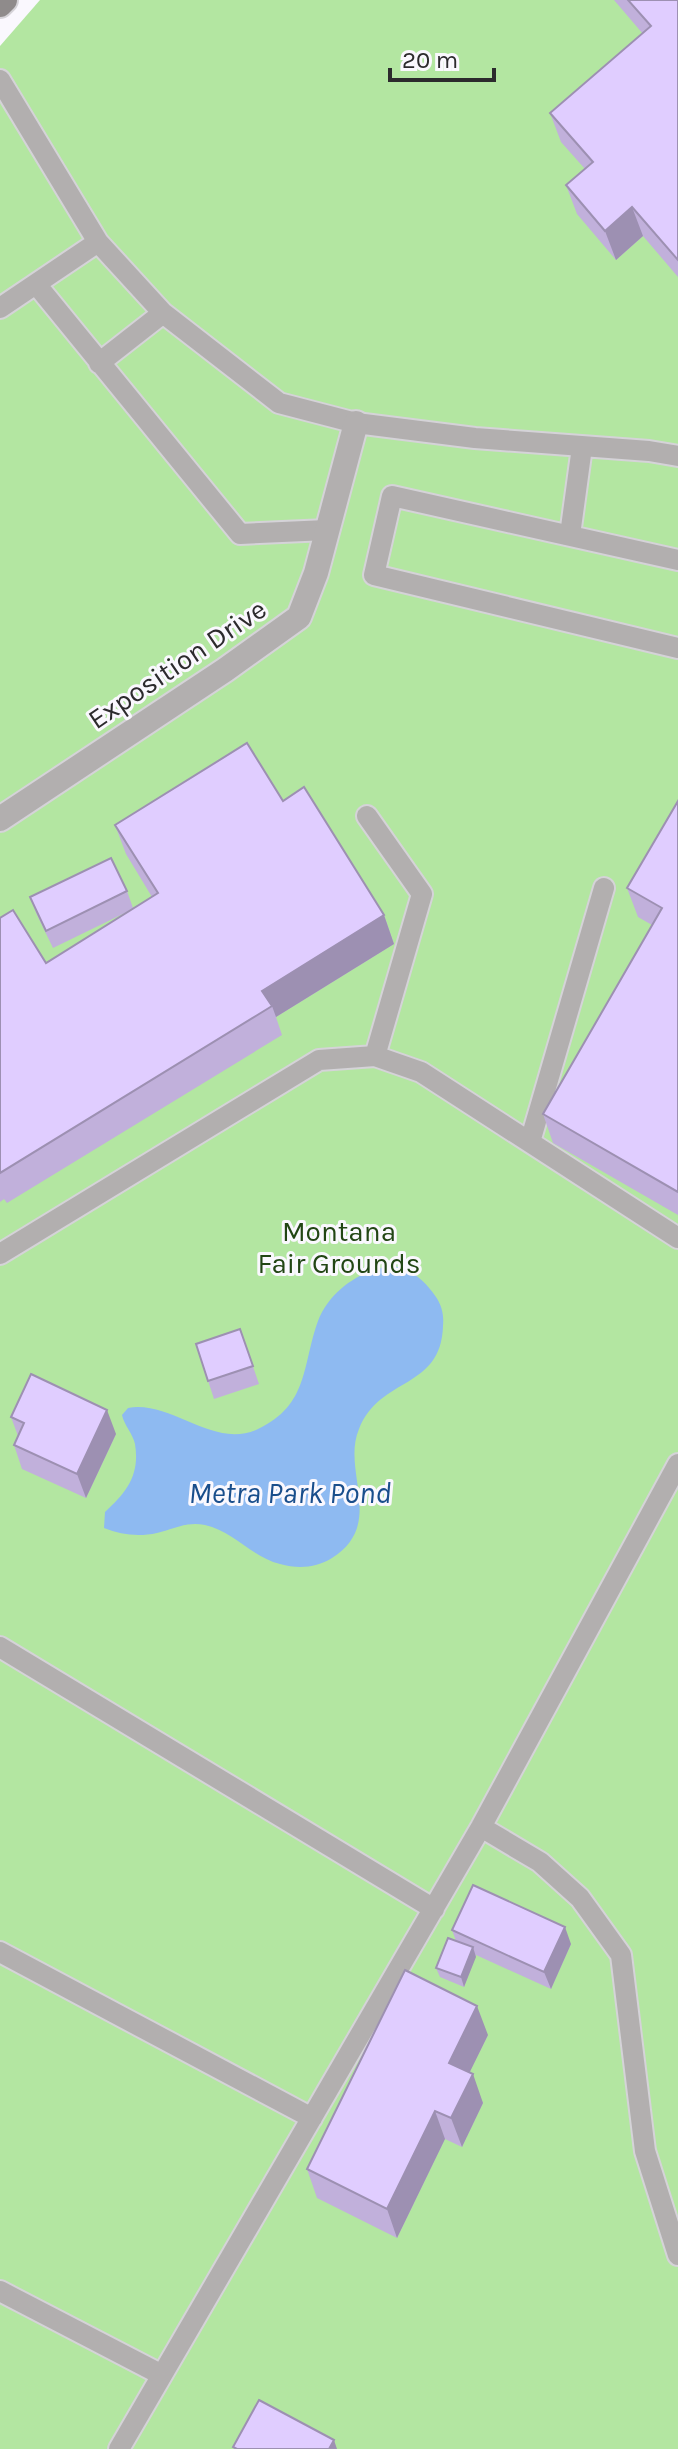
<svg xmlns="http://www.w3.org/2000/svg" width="678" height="2449" font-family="Karla,sans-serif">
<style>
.green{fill:#b3e6a1}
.water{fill:#8ebaf1}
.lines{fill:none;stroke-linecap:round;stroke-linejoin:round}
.service-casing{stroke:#d5d3d8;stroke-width:24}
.minor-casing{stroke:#d5d3d8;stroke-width:28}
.secondary-casing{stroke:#d5d3d8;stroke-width:28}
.service{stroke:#b2afaf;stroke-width:20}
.minor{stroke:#b2afaf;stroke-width:24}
.secondary{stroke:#8f8b8b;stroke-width:24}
.wall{fill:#c1b0db}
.shaded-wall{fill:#9d90b2}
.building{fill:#e0cdff;stroke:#9d90b2;stroke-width:2}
.labels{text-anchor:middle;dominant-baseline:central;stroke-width:6;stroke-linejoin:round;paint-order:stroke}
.street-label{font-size:28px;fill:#2c2b2d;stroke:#faf8fe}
.park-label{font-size:28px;fill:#224614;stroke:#faf8fe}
.water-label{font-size:30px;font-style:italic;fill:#194e8c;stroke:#faf8fe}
</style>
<rect width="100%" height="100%" fill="#faf8fe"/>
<!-- green -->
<path class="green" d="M40,0H678V2449H0V46Z"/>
<!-- water -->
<path class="water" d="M393,1266C413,1270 425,1281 436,1297C442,1306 444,1315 443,1326C441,1390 380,1376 359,1429C341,1471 386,1524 332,1558C316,1568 298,1569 280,1564C252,1557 233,1531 205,1525C187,1521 174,1529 157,1533C139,1537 121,1535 104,1528L105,1512C127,1492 140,1475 135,1444C133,1434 124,1425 122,1415L128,1408C172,1400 213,1450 258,1429C309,1405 302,1365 318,1321C330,1290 362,1269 393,1266Z"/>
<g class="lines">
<!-- service casing -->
<g class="service-casing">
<path id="service" d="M0,80L98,242L163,313L279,403L356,423L475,438L649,451L678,456
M36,284L240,534L327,530
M0,308L98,242
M99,363L163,313
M570,535L582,447
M678,560L392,496L374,575L678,648
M367,816L422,894L375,1056
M530,1142L604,888
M0,1254L319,1060L375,1056L421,1072L678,1238
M0,1647L434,1909
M481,1827L540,1862L580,1898L621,1955L645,2151L678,2255
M0,1952L312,2118
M0,2291L162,2375
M119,2449L481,1827L678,1464"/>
</g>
<!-- minor casing -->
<g class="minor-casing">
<path id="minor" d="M0,819L225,670L299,617L316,573L356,423"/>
</g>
<!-- secondary casing -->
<g class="secondary-casing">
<path id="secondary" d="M0,5L5,0"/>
</g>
<!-- service -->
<use href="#service" class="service"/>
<!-- minor -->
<use href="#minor" class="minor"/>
<!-- secondary -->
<use href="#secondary" class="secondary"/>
</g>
<!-- wall -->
<path class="wall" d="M614,0H678V277L643,236L616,260L577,214L566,185L585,169L561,142L550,113L643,34Z
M283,801L384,915L394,944L276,1017L282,1035L7,1203L4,1199L0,1202V918L46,963L131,910L53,948L37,915L30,897L127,891L133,908L152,897L126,854L115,825Z
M678,801V1215L553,1143L543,1114L652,925L638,917L627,888Z
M240,1329L259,1384L214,1399L196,1344Z
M11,1417L116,1434L86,1498L22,1469L14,1445L18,1436Z
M452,1930L571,1944L551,1989L476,1955L464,1987L440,1977L436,1968L456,1941Z
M488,2035L469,2073L483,2103L462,2147L445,2139L397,2238L317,2198L307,2169Z"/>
<!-- shaded-wall -->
<path class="shaded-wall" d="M632,207L643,236L616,260L605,231Z
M384,915L394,944L276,1017L272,1006L262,991Z
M107,1410L116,1434L86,1498L77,1474Z
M565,1927L571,1944L551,1989L544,1972Z
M473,1947L476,1957L464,1987L461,1977Z
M477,2006L488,2035L460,2092L449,2063Z
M473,2074L483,2103L462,2147L451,2118Z
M435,2111L445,2139L397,2238L387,2209Z
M334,2440L337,2449H329Z"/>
<!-- building -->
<path class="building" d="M628,0H678V260L632,207L605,231L566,185L593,162L550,113L651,26Z
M247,743L283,801L304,787L384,915L262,991L272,1006L0,1173V918L13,910L46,963L158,893L115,825Z
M678,801V1192L543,1114L662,908L627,888Z
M111,858L127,891L46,931L30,897Z
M240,1329L253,1366L208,1381L196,1344Z
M31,1374L107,1410L77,1474L14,1445L24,1423L11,1417Z
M473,1885L565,1927L544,1972L452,1930Z
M448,1938L473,1947L461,1977L436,1968Z
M405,1970L477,2006L449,2063L473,2074L451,2118L435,2111L387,2209L307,2169Z
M259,2400L334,2440L329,2449H237L233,2447Z"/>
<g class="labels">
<!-- street labels -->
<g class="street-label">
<text transform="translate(177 664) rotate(-34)">Exposition Drive</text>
</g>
<!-- park labels -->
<g class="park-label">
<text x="339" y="1231">Montana<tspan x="339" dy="32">Fair Grounds</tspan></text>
</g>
<!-- water labels -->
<g class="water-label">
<text x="290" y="1493">Metra Park Pond</text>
</g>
</g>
<!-- scale -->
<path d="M390 68v12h104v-12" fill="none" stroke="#2c2b2d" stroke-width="4"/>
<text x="402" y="68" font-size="24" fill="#2c2b2d" stroke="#faf8fe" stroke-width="6" paint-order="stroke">20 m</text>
</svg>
